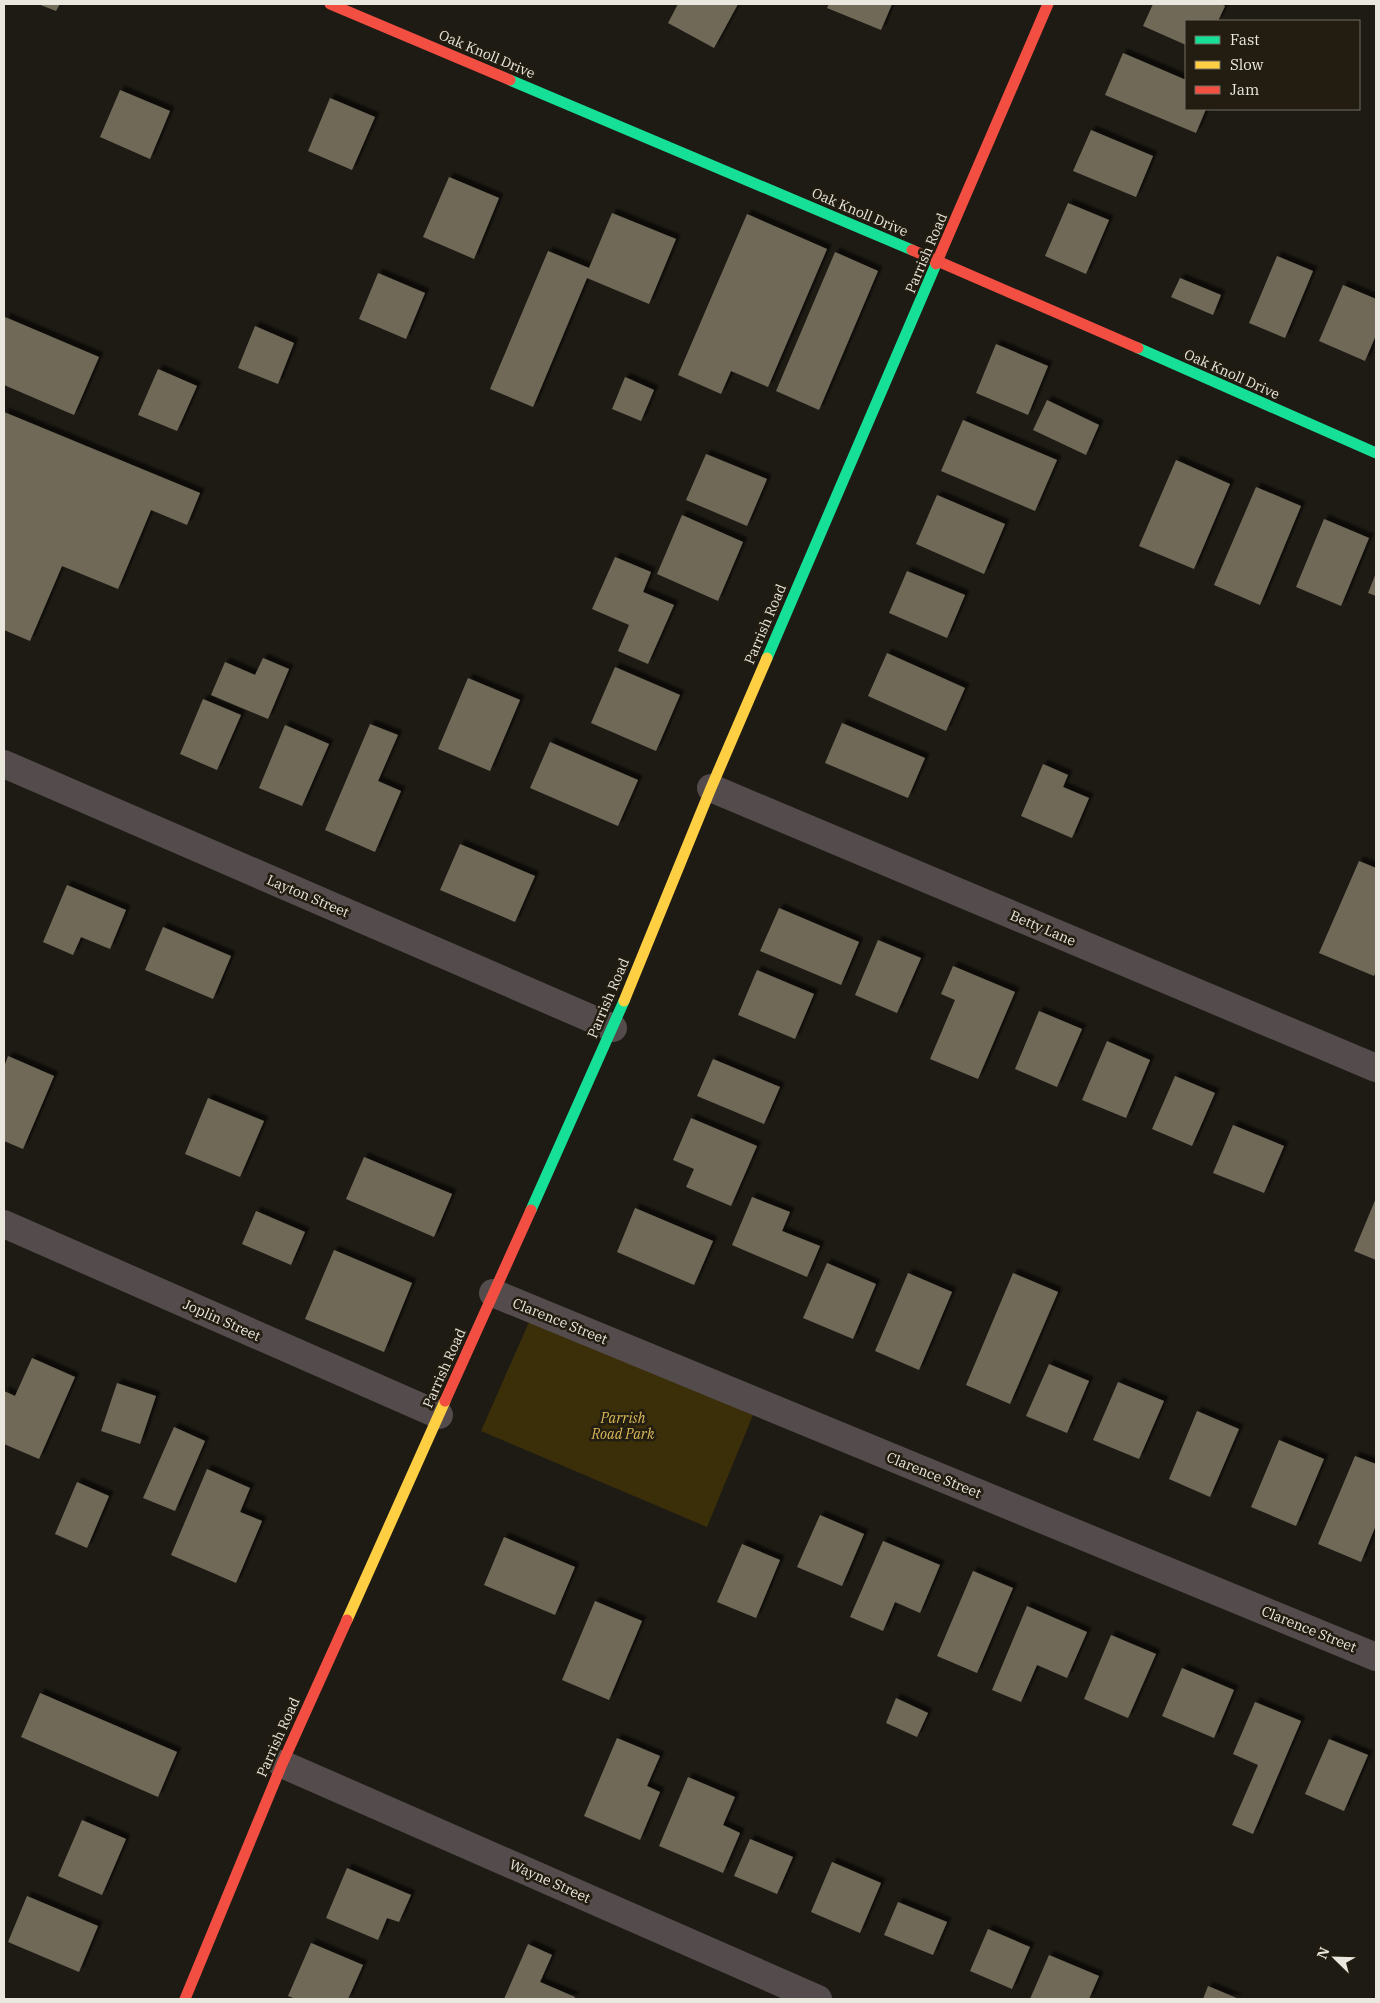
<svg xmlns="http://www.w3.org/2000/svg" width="1380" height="2003" font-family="'IBM Plex Serif',serif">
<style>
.green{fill:#3b2f0a}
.building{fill:#6f6959;filter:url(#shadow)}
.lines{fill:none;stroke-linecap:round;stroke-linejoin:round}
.street{stroke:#544b4c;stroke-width:28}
.fast{stroke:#16e098;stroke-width:11}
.slow{stroke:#ffcf43;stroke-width:11}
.jam{stroke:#f24e42;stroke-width:11}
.labels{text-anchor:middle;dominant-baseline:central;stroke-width:5;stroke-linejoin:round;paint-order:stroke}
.street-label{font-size:14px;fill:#eae7de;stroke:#221d10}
.park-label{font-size:14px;font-style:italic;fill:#dcbb59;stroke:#221d10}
</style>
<defs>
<filter id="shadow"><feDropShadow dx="4.5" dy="-4.5" stdDeviation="1" flood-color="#0009"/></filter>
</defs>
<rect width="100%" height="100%" fill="#1e1b14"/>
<!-- green -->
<path class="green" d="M530,1320L753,1415L707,1527L481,1431Z"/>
<!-- building -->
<path class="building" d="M38,4H60L56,11Z
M678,4H738L714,48L668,23Z
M829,4H892L881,30L827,8Z
M1153,4H1221L1225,6L1218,21H1186V45L1143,26Z
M1123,53L1186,80V109H1206L1196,133L1105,95Z
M120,90L170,111L150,159L100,137Z
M330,98L375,117L352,170L308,151Z
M1091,130L1153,156L1136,197L1073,171Z
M449,177L499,198L474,259L423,237Z
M1068,203L1109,220L1086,274L1045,256Z
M612,213L676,239L649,304L587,278L533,407L490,389L548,251L589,268Z
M747,214L827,249L768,387L731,371L721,394L678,375Z
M835,252L878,271L819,410L776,391Z
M1277,256L1313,271L1285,338L1249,323Z
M378,273L425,293L406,339L359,319Z
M1180,278L1221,295L1213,315L1171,297Z
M1343,285L1376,299V335L1365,361L1319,341Z
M5,317L99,357L74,415L4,385Z
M255,326L294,343L278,384L238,368Z
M996,344L1048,366L1028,415L976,393Z
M158,369L197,386L177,431L138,415Z
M625,377L654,390L641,421L612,409Z
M1047,400L1099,425L1086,455L1033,430Z
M4,412L200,493L187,525L151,510L118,589L62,566L30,641L4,630Z
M963,420L1057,460L1035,511L941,471Z
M706,454L767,479L747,526L686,500Z
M1176,460L1230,484L1194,569L1139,546Z
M1256,487L1301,506L1260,605L1214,585Z
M937,495L1005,524L984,574L916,544Z
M682,515L743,542L718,601L657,574Z
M1324,519L1369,538L1341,606L1296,587Z
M615,557L651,572L643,592L674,605L648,664L618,651L629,625L592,609Z
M907,571L965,595L947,638L889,613Z
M1376,573V596L1368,593Z
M887,653L965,688L946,731L868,696Z
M263,658L289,669L268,719L211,695L225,662L255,675Z
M615,667L680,695L656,751L591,723Z
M468,678L520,700L490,771L438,749Z
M203,699L241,715L217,770L180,754Z
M842,723L925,758L908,798L825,763Z
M370,724L398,735L378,781L401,791L375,852L325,830Z
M285,725L329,744L302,806L259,788Z
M550,742L638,780L618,826L530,788Z
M1043,764L1068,775L1063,787L1089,798L1072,838L1021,816Z
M460,844L535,876L515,922L440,890Z
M1359,861L1376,868V971L1374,976L1319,953Z
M67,885L126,910L110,949L81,937L73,955L43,942Z
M779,908L859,942L841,985L760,951Z
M163,927L231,956L213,999L145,970Z
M878,940L921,958L897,1013L855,995Z
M953,966L1015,992L978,1079L930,1059L955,1000L941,994Z
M757,970L814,994L795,1039L738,1015Z
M1039,1011L1082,1029L1057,1087L1015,1069Z
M1107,1041L1150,1060L1126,1118L1082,1100Z
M8,1056L54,1076L23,1149L4,1141V1067Z
M713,1059L780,1087L764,1124L697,1096Z
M1175,1076L1215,1093L1192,1146L1152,1129Z
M208,1098L264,1121L240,1177L185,1154Z
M691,1118L757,1146L731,1206L686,1187L694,1169L673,1160Z
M1233,1125L1284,1146L1264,1193L1213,1173Z
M364,1157L452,1194L434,1237L346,1199Z
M752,1197L790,1212L782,1231L820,1246L807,1277L732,1245Z
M1376,1198V1260L1354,1251Z
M635,1208L713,1241L694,1285L617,1252Z
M256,1211L305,1232L291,1265L242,1244Z
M334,1250L412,1283L384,1352L305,1319Z
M827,1263L876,1284L853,1339L803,1318Z
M908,1273L952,1292L919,1370L875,1351Z
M1013,1273L1058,1292L1010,1404L966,1385Z
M32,1358L75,1377L39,1459L4,1444V1391L15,1396Z
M1049,1364L1089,1381L1067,1433L1026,1416Z
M1118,1382L1164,1401L1139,1459L1093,1440Z
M117,1383L156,1396L140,1444L101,1431Z
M1197,1411L1239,1429L1210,1497L1169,1479Z
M174,1427L205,1441L175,1511L143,1498Z
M1279,1440L1324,1459L1296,1526L1251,1507Z
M1355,1456L1376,1464V1525L1361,1562L1318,1544Z
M207,1469L250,1488L240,1512L262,1521L236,1583L171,1555Z
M77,1482L109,1496L87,1548L55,1534Z
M820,1515L864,1534L842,1586L797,1567Z
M504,1537L575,1567L555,1615L484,1585Z
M883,1541L940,1565L920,1613L895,1602L883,1631L850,1617Z
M742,1544L780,1560L756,1618L717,1602Z
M973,1571L1013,1588L977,1673L937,1656Z
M595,1601L642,1621L609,1700L562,1680Z
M1027,1606L1087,1632L1067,1678L1037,1665L1021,1702L992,1690Z
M1111,1635L1156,1654L1128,1718L1084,1699Z
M1182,1668L1234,1690L1214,1738L1162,1716Z
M40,1693L177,1752L158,1797L21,1737Z
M896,1698L928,1713L917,1737L886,1723Z
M1255,1702L1301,1721L1253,1834L1232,1825L1258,1765L1233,1754Z
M617,1738L660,1756L647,1786L660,1792L640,1840L584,1816Z
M1329,1739L1368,1755L1344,1811L1305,1794Z
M688,1777L735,1797L723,1825L740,1833L723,1873L659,1846Z
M82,1820L126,1839L102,1895L58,1876Z
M750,1839L793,1857L777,1894L734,1876Z
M832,1862L881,1883L860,1933L811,1912Z
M347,1868L411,1895L399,1922L387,1918L378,1940L326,1918Z
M27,1896L98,1926L79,1972L8,1942Z
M898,1902L947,1922L933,1955L884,1935Z
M988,1929L1030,1947L1012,1989L970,1971Z
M311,1943L363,1965L348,1999H296L288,1996Z
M528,1944L552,1955L540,1982L575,1997L574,1999H504Z
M1049,1955L1099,1976L1089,1999H1030Z
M1208,1986L1239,1999H1203Z"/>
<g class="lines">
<!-- street -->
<path class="street" d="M4,764L613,1028
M711,788L1376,1068
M4,1224L439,1415
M493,1293L1376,1657
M282,1764L818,1999"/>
<!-- fast -->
<path class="fast" d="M510,80L912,250
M1138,348L1376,453
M767,658L936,264
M531,1210L624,1001"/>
<!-- slow -->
<path class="slow" d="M624,1001L711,788L767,658
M347,1620L445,1401"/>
<!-- jam -->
<path class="jam" d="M330,4L510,80
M912,250L1138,348
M936,264L1048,4
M445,1401L531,1210
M185,1999L282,1764L347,1620"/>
</g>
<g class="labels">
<!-- street labels -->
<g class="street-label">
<text transform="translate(487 54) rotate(23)">Oak Knoll Drive</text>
<text transform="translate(860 212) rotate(23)">Oak Knoll Drive</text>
<text transform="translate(926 253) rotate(-67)">Parrish Road</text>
<text transform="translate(1232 374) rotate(24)">Oak Knoll Drive</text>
<text transform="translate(765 624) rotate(-67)">Parrish Road</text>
<text transform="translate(308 896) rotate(23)">Layton Street</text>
<text transform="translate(1043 928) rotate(23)">Betty Lane</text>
<text transform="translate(608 998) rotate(-67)">Parrish Road</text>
<text transform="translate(222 1320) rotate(24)">Joplin Street</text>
<text transform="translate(560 1321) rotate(22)">Clarence Street</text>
<text transform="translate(444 1368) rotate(-66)">Parrish Road</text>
<text transform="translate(934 1475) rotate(22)">Clarence Street</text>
<text transform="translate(1309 1629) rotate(22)">Clarence Street</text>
<text transform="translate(278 1737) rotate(-66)">Parrish Road</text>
<text transform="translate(550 1881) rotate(24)">Wayne Street</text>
</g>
<!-- park labels -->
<g class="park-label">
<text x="623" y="1418">Parrish<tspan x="623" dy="16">Road Park</tspan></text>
</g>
</g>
<!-- border -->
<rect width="1380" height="2003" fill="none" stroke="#eae7de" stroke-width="10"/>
<!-- legend -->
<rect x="1185" y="20" width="175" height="90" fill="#221d10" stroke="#726e62"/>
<rect x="1195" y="36" width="25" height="8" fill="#16e098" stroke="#726e62"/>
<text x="1230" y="45" font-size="15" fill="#eae7de">Fast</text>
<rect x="1195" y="61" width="25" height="8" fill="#ffcf43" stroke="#726e62"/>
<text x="1230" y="70" font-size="15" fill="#eae7de">Slow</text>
<rect x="1195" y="86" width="25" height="8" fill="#f24e42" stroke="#726e62"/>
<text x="1230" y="95" font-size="15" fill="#eae7de">Jam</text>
<!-- north arrow -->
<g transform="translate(1335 1958) rotate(293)" stroke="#221d10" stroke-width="4" paint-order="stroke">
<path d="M0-4L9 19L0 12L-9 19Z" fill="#eae7de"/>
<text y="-8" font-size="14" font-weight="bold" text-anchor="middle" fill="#eae7de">N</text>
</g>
</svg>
